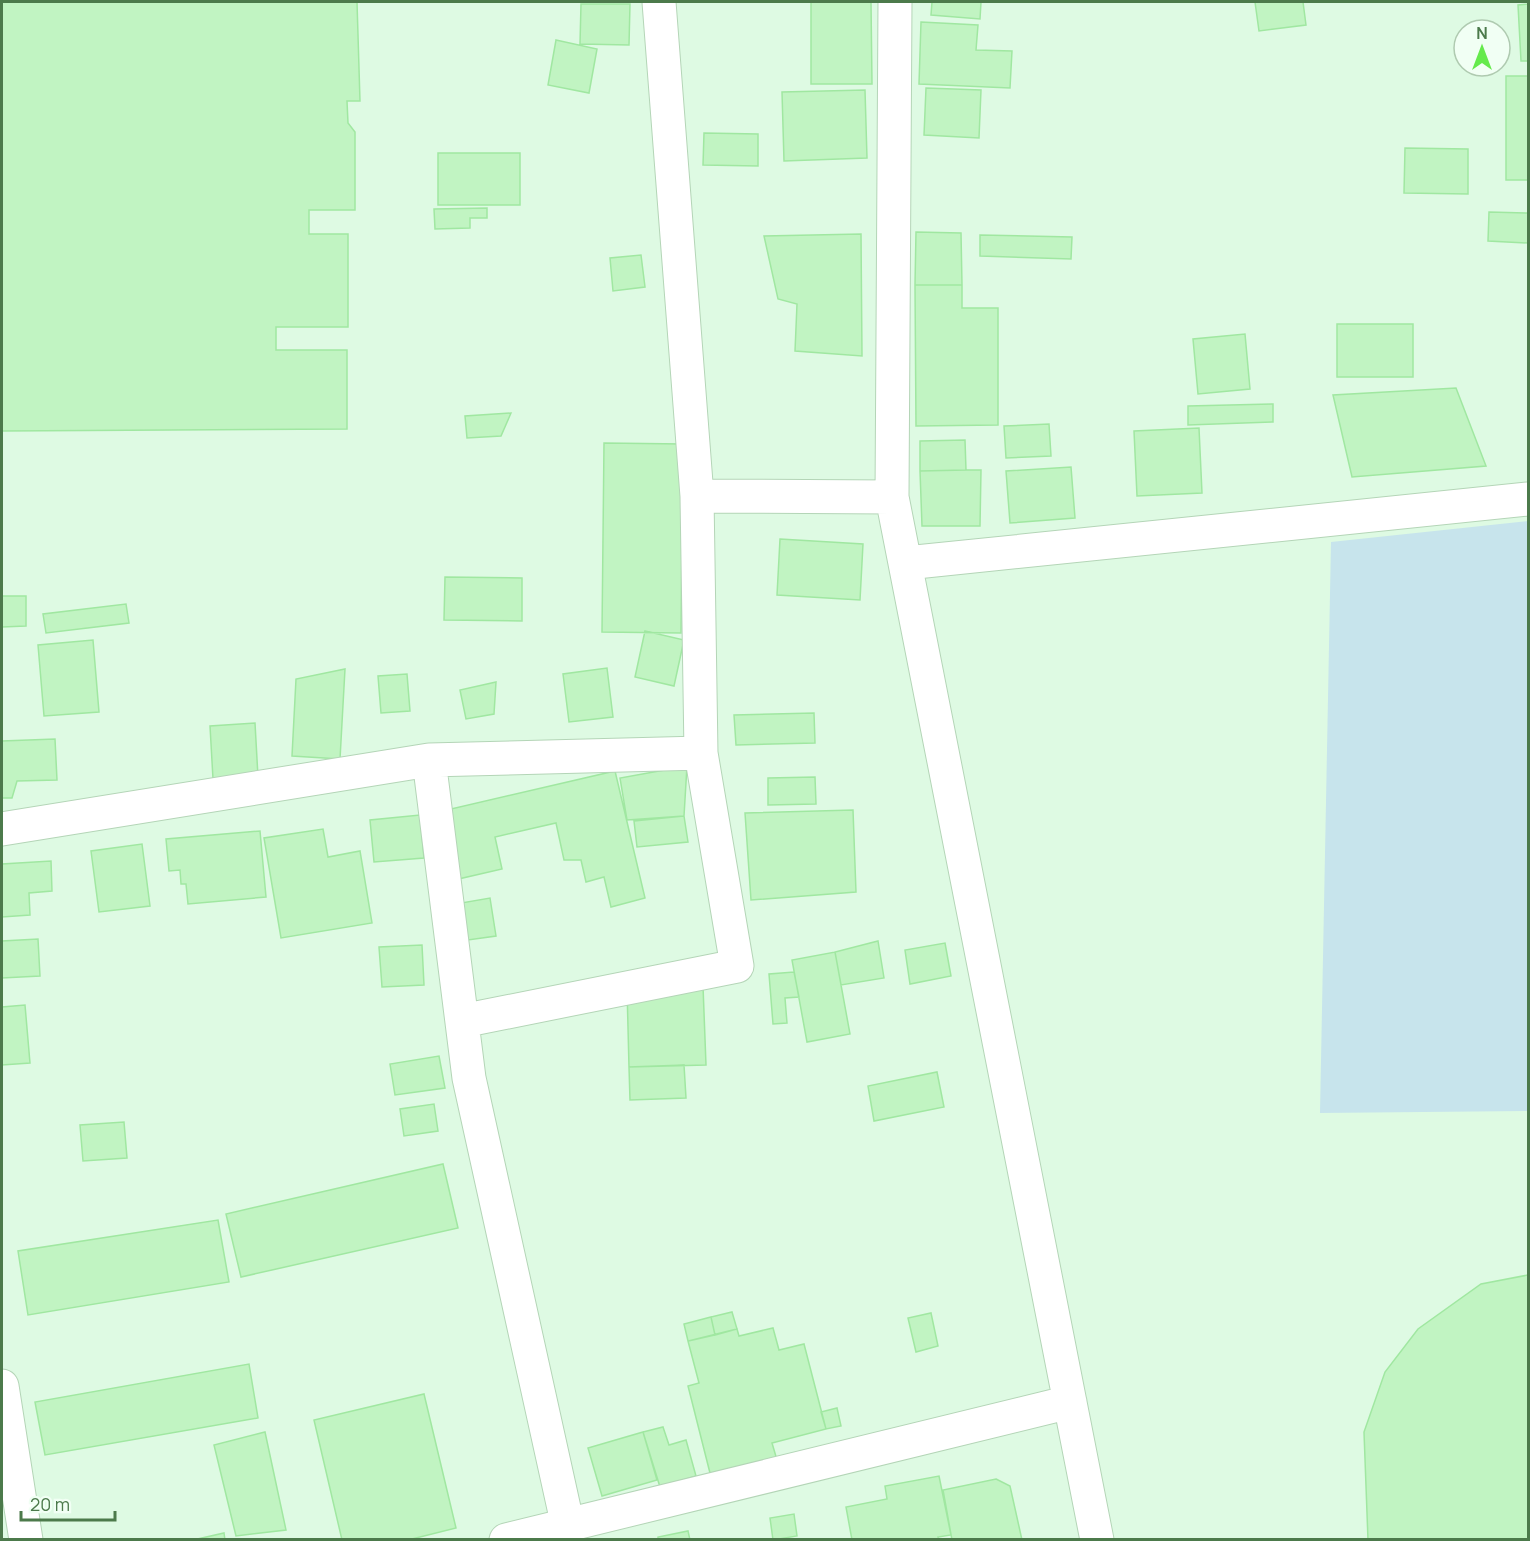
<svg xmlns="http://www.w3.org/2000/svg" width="1530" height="1541" font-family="Manrope,sans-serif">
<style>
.residential{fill:#defae3;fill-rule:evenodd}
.green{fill:#c7e4ec}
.building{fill:#c1f4c2;stroke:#a0e7a1;stroke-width:1.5}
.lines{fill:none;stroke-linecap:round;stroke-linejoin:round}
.street-casing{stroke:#b4d5b7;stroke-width:35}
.street{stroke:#fff;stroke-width:33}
</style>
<rect width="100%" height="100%" fill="#eafdef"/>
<!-- residential -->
<path class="residential" d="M2,2H1528V1539H2ZM1464,30H1500V66H1464Z"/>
<!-- green -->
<path class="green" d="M1528,521V1111L1320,1113L1331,542Z"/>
<!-- building -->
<path class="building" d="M2,2H357L360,101H347L348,123L355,132V210H309V234H348V327H276V350H347V429L2,431Z
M811,2H871L872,84H811Z
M932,2H981L980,19L931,15Z
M1255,2H1303L1306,25L1259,31Z
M581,4H630L629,45L580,44Z
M1528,4V61H1521L1518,5Z
M921,22L978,25L976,50L1012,51L1010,88L919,84Z
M556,40L597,49L589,93L548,85Z
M1506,76H1528V180H1506Z
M926,88L981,90L979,138L924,135Z
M865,90L867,158L784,161L782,92Z
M704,133L758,134V166L703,165Z
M1405,148L1468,149V194L1404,193Z
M438,153H520V205H438Z
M487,208V218H470V228L435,229L434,209Z
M1489,212L1528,213V243L1488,241Z
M916,232L961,233L962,285H915Z
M861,234L862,356L795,351L797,304L778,299L764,236Z
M980,235L1072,237L1071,259L980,256Z
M641,255L645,287L613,291L610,258Z
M915,285H962V308H998V425L916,426Z
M1337,324H1413V377H1337Z
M1245,334L1250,389L1198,394L1193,339Z
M1456,388L1486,466L1352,477L1333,395Z
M1273,404V422L1188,425V406Z
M511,413L501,436L467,438L465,416Z
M1049,424L1051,456L1006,458L1004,426Z
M1199,428L1202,493L1137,496L1134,431Z
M965,440L966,470L920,471V441Z
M604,443L683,444L681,633L602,632Z
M1071,467L1075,518L1010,523L1006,471Z
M966,470H981L980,526H922L920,471Z
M780,539L863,544L860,600L777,595Z
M445,577L522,578V621L444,620Z
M2,596H26V626L2,627Z
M126,604L129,623L46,633L43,614Z
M645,631L684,640L674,686L635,677Z
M93,640L99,712L44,716L38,645Z
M607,668L613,717L569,722L563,674Z
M345,669L340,759L292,756L296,679Z
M407,674L410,711L381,713L378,676Z
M496,682L494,714L466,719L460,690Z
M814,713L815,743L736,745L734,715Z
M255,723L258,777L213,779L210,726Z
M55,739L57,780L17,781L12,798H2V741Z
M687,766L684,816L627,820L620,778Z
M615,771L645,898L611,907L604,877L586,882L581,860H564L556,823L495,837L502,869L454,880L438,812Z
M815,777L816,804L768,805V778Z
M853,810L856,892L751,900L745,813Z
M420,815L424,858L374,862L370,820Z
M684,816L688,842L637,847L634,821Z
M323,829L328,857L360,851L372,923L281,938L264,838Z
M260,831L266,897L188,904L186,884H181L180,870L169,871L166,839Z
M142,844L150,906L99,912L91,851Z
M51,861L52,891L29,893L30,915L2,917V864Z
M490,898L496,936L468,940L461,903Z
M38,939L40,976L2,978V941Z
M878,941L884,978L841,985L835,952Z
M945,943L951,976L910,984L905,950Z
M422,945L424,985L382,987L379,947Z
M835,952L850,1034L807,1042L792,960Z
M794,972L799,997L785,998L787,1023L773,1024L769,974Z
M703,986L706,1065L629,1067L627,988Z
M25,1005L30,1063L2,1065V1007Z
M439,1056L445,1088L395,1095L390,1064Z
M684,1065L686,1098L630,1100L629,1067Z
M937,1072L944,1107L874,1121L868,1086Z
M434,1104L438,1131L404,1136L400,1109Z
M124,1122L127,1158L83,1161L80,1125Z
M443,1164L458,1228L241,1277L226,1214Z
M218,1220L229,1282L28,1315L18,1251Z
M1528,1275V1540H1368L1364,1432L1385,1372L1418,1329L1481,1284Z
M732,1312L737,1329L715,1335L711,1317Z
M931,1313L938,1346L916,1352L908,1318Z
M711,1317L715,1335L688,1341L684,1324Z
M773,1328L779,1350L804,1344L826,1429L772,1443L777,1460L711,1477L688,1386L699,1383L688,1341L737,1329L739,1336Z
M249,1364L258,1418L45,1455L35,1402Z
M424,1394L456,1528L408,1540H342L314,1420Z
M837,1408L841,1426L826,1429L821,1412Z
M663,1427L669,1445L686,1440L696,1476L660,1487L643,1432Z
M265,1432L286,1530L236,1536L214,1445Z
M643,1432L657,1480L602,1496L588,1448Z
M939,1476L951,1535L938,1537L939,1540H852L846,1507L887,1499L885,1486Z
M996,1479L1010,1486L1022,1540H952L943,1490Z
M794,1514L797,1536L773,1540L770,1518Z
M688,1531L690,1540H658V1537Z
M224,1533L225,1540H193Z"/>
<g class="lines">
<!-- street casing -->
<g class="street-casing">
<path id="street" d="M895,2L892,497L1097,1540
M697,496L892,497
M906,563L1528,499
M429,760L469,1078L571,1540
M2,829L429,760L701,753
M462,1021L737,966L701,753L697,496L659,2
M2,1386L26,1540
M506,1540L1070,1402"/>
</g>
<!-- street -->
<use href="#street" class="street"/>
</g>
<!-- border -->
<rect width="1530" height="1541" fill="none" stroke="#4c7a4b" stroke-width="6"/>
<!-- north arrow -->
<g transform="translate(1482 48)"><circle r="28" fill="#f1fff4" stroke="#afcab0" stroke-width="1.5"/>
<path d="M0-4.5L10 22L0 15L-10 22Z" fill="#65ea4c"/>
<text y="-9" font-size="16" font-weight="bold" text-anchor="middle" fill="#4c7a4b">N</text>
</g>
<!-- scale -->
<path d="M21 1511v9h94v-9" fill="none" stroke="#4c7a4b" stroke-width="3"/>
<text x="30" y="1511" font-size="18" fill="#4c7a4b" stroke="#f1fff4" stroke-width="4.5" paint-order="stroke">20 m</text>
</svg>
